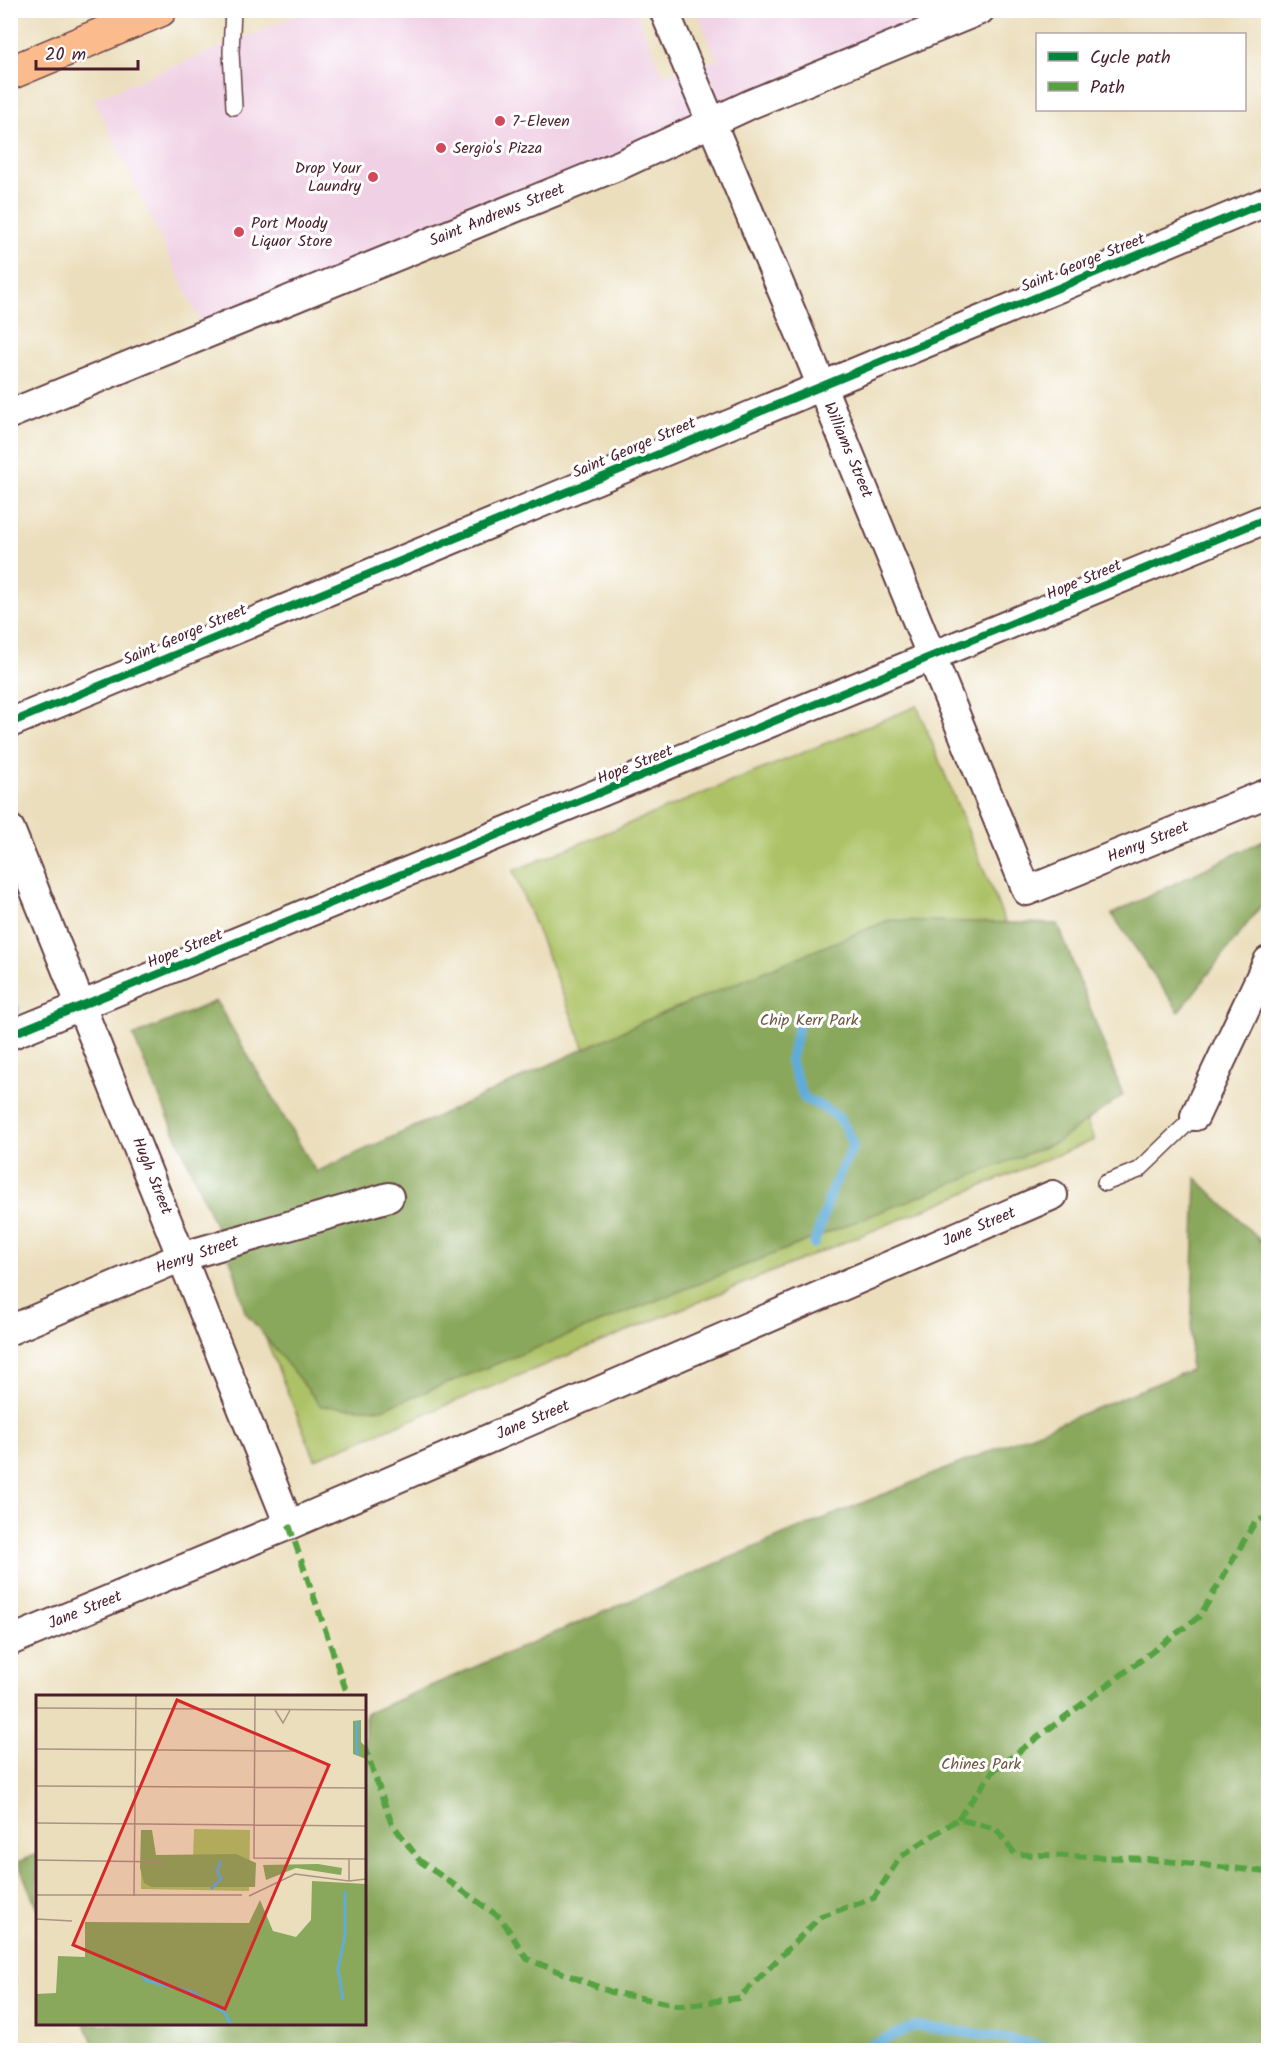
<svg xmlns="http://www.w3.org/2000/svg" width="1279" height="2061" font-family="Kalam,sans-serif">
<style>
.built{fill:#f0d0e4}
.green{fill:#adc266;stroke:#7c7048;stroke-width:1.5}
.forest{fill:#8aa85b;stroke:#6a6443;stroke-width:1.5}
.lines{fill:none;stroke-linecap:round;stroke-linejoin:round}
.stream{stroke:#60acd9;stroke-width:10}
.lane-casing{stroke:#623c41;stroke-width:18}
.street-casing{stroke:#623c41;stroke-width:32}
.primary-casing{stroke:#623c41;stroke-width:36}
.lane{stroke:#fff;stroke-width:15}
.street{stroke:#fff;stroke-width:28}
.primary{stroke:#fbbb8d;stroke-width:33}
.quiet{stroke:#56a243;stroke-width:6;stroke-dasharray:12 6;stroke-linecap:butt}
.cycleway-casing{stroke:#fff;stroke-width:11}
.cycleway{stroke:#00873e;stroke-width:8}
.poi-dot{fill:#d1495b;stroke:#fff;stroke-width:2}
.labels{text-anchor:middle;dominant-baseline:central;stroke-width:6;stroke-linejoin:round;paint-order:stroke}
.poi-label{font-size:16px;fill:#4a1f2b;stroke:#fff;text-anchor:start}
.street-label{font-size:16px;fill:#4a1f2b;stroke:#fff}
.park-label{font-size:16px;fill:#6d5840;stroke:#fff}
.inset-river{fill:none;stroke:#60acd9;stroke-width:3}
.inset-road{fill:none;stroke:#ab9282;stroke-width:1.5}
.view{fill:#d62828;fill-opacity:0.15;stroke:#d62828;stroke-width:3}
.inset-edge{fill:none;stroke:#4a1f2b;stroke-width:3}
</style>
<rect width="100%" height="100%" fill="#fff"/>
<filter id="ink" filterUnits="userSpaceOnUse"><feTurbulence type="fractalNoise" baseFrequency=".0167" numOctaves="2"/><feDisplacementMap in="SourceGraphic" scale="12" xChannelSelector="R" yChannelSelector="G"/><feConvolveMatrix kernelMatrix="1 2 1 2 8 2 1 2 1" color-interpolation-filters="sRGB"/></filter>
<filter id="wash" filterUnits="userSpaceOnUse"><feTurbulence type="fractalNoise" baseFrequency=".008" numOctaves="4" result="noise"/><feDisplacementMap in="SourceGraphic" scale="24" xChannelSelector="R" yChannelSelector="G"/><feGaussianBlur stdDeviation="1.35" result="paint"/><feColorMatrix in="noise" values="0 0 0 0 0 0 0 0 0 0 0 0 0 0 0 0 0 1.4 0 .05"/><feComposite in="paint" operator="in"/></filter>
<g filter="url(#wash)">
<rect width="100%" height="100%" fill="#ebdebc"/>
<!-- built -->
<path class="built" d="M308,11H636L663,75L717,60L697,11H1004L201,323L94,99Z"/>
<!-- green -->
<path class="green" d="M917,706L1094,1140L315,1459L222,1232L597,1079L513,871Z"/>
<!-- forest -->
<path class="forest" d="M1268,838V897L1179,1012L1112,914Z
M889,920L1058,924L1123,1095L1057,1142L382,1409L321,1406L245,1312L234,1269L133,1036L216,1001L316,1172L649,1019Z
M1196,1178L1268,1248V2050H96L85,2024H364L365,1714L788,1533L1190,1370Z
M37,1854V1909L18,1862Z"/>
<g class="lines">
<!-- stream -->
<path class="stream" d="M10,1013L15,1009
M801,1016L790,1061L804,1098C832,1112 843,1114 853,1146L833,1187L814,1244
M860,2050L915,2026L994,2036L1059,2050"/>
</g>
</g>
<g filter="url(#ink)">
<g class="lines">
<!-- lane casing -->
<g class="lane-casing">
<path id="lane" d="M233,10L231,52L234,107
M1105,1183L1139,1170L1195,1116"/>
</g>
<!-- street casing -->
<g class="street-casing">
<path id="street" d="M664,10L805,345L1027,891L1268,793
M10,414L622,164L751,104L980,10
M10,723L1268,201
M10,829L289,1525
M10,1035L1268,518
M1195,1116L1268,961
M10,1330L184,1256L389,1197
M10,1641L289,1525L1053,1195"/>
</g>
<!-- primary casing -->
<g class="primary-casing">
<path id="primary" d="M10,73L160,10"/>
</g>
<!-- lane -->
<use href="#lane" class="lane"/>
<!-- street -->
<use href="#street" class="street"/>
<!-- primary -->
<use href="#primary" class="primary"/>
<!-- quiet -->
<path class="quiet" d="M289,1525L348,1696
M364,1745L391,1822L420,1861L501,1918L527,1959L611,1992L681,2006L739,1998L821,1916L874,1898L900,1857L958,1819L996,1829L1015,1854L1147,1859L1268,1872
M958,1819L994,1770L1200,1616L1255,1522L1268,1517"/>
<!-- cycleway casing -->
<g class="cycleway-casing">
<path id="cycleway" d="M10,723L1268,201
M10,1035L1268,518"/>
</g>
<!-- cycleway -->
<use href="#cycleway" class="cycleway"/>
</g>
</g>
<!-- markers -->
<g class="poi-dot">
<circle cx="500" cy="121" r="6"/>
<circle cx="441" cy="148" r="6"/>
<circle cx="373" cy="177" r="6"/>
<circle cx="239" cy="232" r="6"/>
</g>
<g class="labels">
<!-- poi labels -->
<g class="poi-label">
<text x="512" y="121">7-Eleven</text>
<text x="453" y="148">Sergio's Pizza</text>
<text x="361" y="168" text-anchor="end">Drop Your<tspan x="361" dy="18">Laundry</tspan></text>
<text x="251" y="223">Port Moody<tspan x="251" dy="18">Liquor Store</tspan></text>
</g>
<!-- street labels -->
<g class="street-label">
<text transform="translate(497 215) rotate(-22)">Saint Andrews Street</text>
<text transform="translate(1083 263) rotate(-22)">Saint George Street</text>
<text transform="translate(634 448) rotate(-23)">Saint George Street</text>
<text transform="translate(848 450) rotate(67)">Williams Street</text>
<text transform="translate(1084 580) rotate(-23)">Hope Street</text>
<text transform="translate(185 635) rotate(-23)">Saint George Street</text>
<text transform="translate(635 765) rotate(-22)">Hope Street</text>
<text transform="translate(1148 842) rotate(-22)">Henry Street</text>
<text transform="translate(185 949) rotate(-22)">Hope Street</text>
<text transform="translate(152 1176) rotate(68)">Hugh Street</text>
<text transform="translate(979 1227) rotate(-23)">Jane Street</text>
<text transform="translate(197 1255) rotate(-19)">Henry Street</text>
<text transform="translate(533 1420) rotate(-23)">Jane Street</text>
<text transform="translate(85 1610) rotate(-22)">Jane Street</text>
</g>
<!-- park labels -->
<g class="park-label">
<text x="809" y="1020">Chip Kerr Park</text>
<text x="981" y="1764">Chines Park</text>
</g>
</g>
<!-- overview -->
<g transform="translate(36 1695)">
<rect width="330" height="330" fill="#ebdebc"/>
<path d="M158,134L214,135L213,196L105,194V163H157Z" fill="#adc266"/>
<path d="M325,25V47L330,52V64L317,59V26ZM105,135H116L120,160L200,159L220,168L219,192H115L108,188L104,173ZM282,169L306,173L305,180L260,173L230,185L227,170ZM276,186L330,189V330H0V299L20,298L22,261L49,262V227L213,228L224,205L237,236L260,242L275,225Z" fill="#8aa85b"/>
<path class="inset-river" d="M321,60V26M175,194L185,184L181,176L185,166M102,276L111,286L156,297L189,318L195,330M307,305L302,274L309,240V196"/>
<path class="inset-road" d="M219,0L218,163L330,164M0,13L330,15M239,15L247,28L254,15M0,54L259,56M0,91L330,93M0,128L330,131M0,165L127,167M313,186V164M0,200H206M98,201L100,0M213,201L259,179L313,186L330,184M0,224L36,226"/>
<path class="view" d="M141,5L293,70L189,314L37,250Z"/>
<rect width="330" height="330" class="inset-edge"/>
</g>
<!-- margin -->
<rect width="1279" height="2061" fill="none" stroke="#fff" stroke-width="36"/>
<!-- legend -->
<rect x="1036" y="33" width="210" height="78" fill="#ffffff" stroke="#b7a5aa" stroke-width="1.5"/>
<rect x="1048" y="52" width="30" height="9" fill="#00873e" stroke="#b7a5aa" stroke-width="1.5"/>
<text x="1090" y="63" font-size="18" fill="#4a1f2b">Cycle path</text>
<rect x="1048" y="82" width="30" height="9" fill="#56a243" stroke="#b7a5aa" stroke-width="1.5"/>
<text x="1090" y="93" font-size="18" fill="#4a1f2b">Path</text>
<!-- scale -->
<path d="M36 60v9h102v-9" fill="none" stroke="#4a1f2b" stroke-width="3"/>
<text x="45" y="60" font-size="18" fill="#4a1f2b" stroke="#ffffff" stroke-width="4.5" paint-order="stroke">20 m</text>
</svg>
